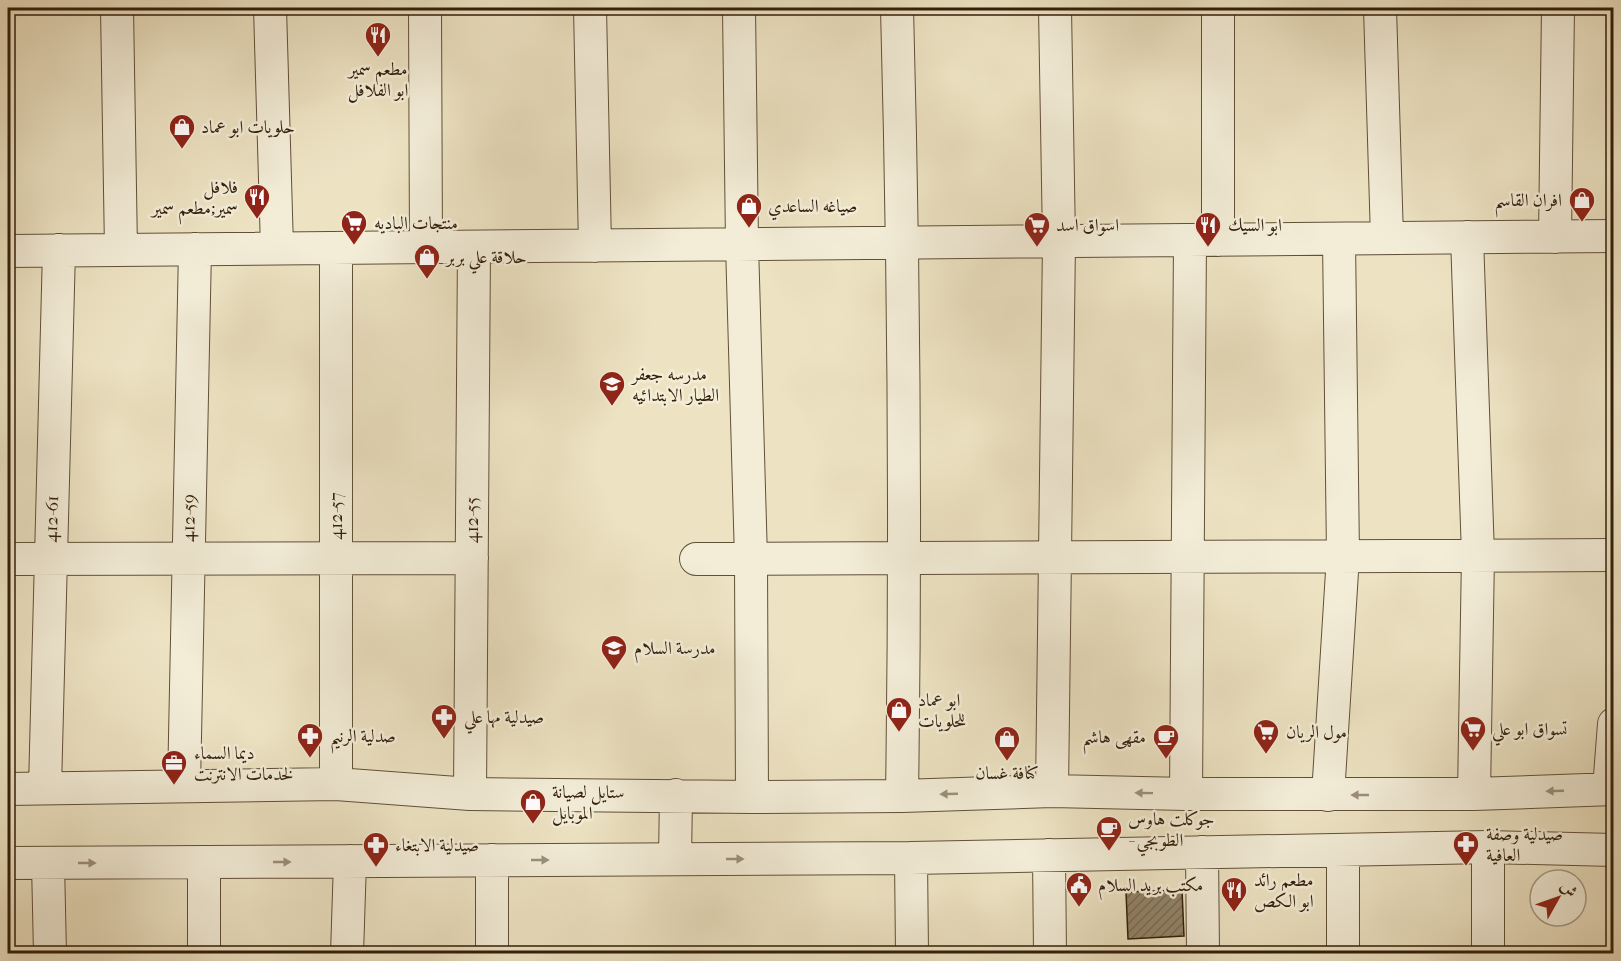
<svg xmlns="http://www.w3.org/2000/svg" width="1621" height="961" font-family="'IM FELL French Canon',Amiri,serif">
<style>
.building{fill:url(#building-hatch);stroke:#321f0a;stroke-width:1.5}
.lines{fill:none;stroke-linecap:round;stroke-linejoin:round}
.street-casing{stroke:#615038;stroke-width:34}
.street{stroke:#f3edd8;stroke-width:32}
.oneway{fill:#9c907b}
.labels{text-anchor:middle;dominant-baseline:central;stroke-width:5;stroke-linejoin:round;paint-order:stroke}
.poi-label{font-size:18px;fill:#321f0a;stroke:#f3edd8;text-anchor:start}
.street-label{font-size:18px;fill:#321f0a;stroke:#f3edd8}
</style>
<defs>
<pattern id="building-hatch" width="6" height="6" patternUnits="userSpaceOnUse" patternTransform="scale(1.5)"><rect width="6" height="6" fill="#93856a"/><path d="M-1 1l2-2M0 6l6-6M5 7l2-2" fill="none" stroke="#796c55"/></pattern>
</defs>
<rect width="100%" height="100%" fill="#ede3c3"/>
<filter id="stains"><feTurbulence type="fractalNoise" baseFrequency=".00333" numOctaves="4"/><feColorMatrix values="0 0 0 0 .2 0 0 0 0 .09 0 0 0 0 .02 0 0 0 .5 -.17"/></filter>
<radialGradient id="worn" r=".72"><stop offset=".6" stop-color="#630" stop-opacity="0"/><stop offset="1" stop-color="#630" stop-opacity=".3"/></radialGradient>
<!-- building -->
<path class="building" d="M1182,890L1184,936L1128,939L1126,892Z"/>
<g class="lines">
<!-- street casing -->
<g class="street-casing">
<path id="street" d="M117,8L121,250
M270,8L277,248
M425,8L426,247
M590,8L595,246
M739,8L742,244L751,559L752,797
M897,8C904,270 906,533 902,796
M1218,8V240
M1380,8L1387,238
M1467,237L1478,555L1474,794
M1555,237L1558,8
M336,248V784
M8,251L1614,236
M8,559L472,558
M696,559L1614,555
M184,786L195,249
M45,788L59,250
M8,789L336,784L470,794L752,797L902,796L1052,791L1186,794H1474L1614,789
M1609,789L1614,724
M1052,791L1059,241L1055,8
M470,794L474,247
M1186,794L1190,240
M1328,795L1343,556L1339,239
M1202,852L1203,954
M1049,855L1050,954
M911,858L912,954
M675,859L676,795
M492,860V954
M204,862V954
M8,863L911,858L1488,847L1614,850
M48,863L50,954
M347,954L350,861
M1343,954V850
M1488,954V847"/>
</g>
<!-- street -->
<use href="#street" class="street"/>
</g>
<!-- one-way arrows -->
<defs><path id="oneway-solid" d="M-6-.8H1V-3.2L6.5 0L1 3.2V.8H-6Z" transform="scale(1.5)"/></defs>
<g class="oneway">
<use href="#oneway-solid" transform="translate(1555 791) rotate(178)"/>
<use href="#oneway-solid" transform="translate(1144 793) rotate(-179)"/>
<use href="#oneway-solid" transform="translate(949 794) rotate(178)"/>
<use href="#oneway-solid" transform="translate(1360 795) rotate(180)"/>
<use href="#oneway-solid" transform="translate(735 859)"/>
<use href="#oneway-solid" transform="translate(540 860)"/>
<use href="#oneway-solid" transform="translate(282 862)"/>
<use href="#oneway-solid" transform="translate(87 863)"/>
</g>
<!-- icons -->
<defs>
<g id="restaurant-pin" transform="scale(1.35)"><path d="M0 17L-7.5 6A9.5 9.5 0 1 1 7.5 6Z" fill="#8f2418" stroke="#f3edd8"/><path d="M-5-6h1v4h1v-4h1v4h1v-4h1v5L-1.5 .5V6h-2V.5L-5-1ZM5-6V6H3V1.5H1.5Q1.5-4 5-6Z" fill="#fff"/></g>
<g id="shop-pin" transform="scale(1.35)"><path d="M0 17L-7.5 6A9.5 9.5 0 1 1 7.5 6Z" fill="#8f2418" stroke="#f3edd8"/><path d="M-5-2.5h2.3a2.7 3.5 0 0 1 5.4 0H5L5.5 6h-11ZM-1.5-2.5h3a1.5 2.3 0 0 0-3 0Z" fill="#fff"/></g>
<g id="supermarket-pin" transform="scale(1.35)"><path d="M0 17L-7.5 6A9.5 9.5 0 1 1 7.5 6Z" fill="#8f2418" stroke="#f3edd8"/><path d="M-6-5.5h2.5l.6 2H6L4.5 2H-2.5L-4.4-4H-6ZM-1.5 3.2a1.3 1.3 0 1 0 .1 0ZM3 3.2a1.3 1.3 0 1 0 .1 0Z" fill="#fff"/></g>
<g id="school-pin" transform="scale(1.35)"><path d="M0 17L-7.5 6A9.5 9.5 0 1 1 7.5 6Z" fill="#8f2418" stroke="#f3edd8"/><path d="M0-5L7-2L0 1L-7-2ZM-4 1L0 2.5L4 1V4Q0 6-4 4Z" fill="#fff"/></g>
<g id="pharmacy-pin" transform="scale(1.35)"><path d="M0 17L-7.5 6A9.5 9.5 0 1 1 7.5 6Z" fill="#8f2418" stroke="#f3edd8"/><path d="M-2-6h4v4h4v4h-4v4h-4v-4h-4v-4h4Z" fill="#fff"/></g>
<g id="cafe-pin" transform="scale(1.35)"><path d="M0 17L-7.5 6A9.5 9.5 0 1 1 7.5 6Z" fill="#8f2418" stroke="#f3edd8"/><path d="M-5.5-4.5H6V0H3Q3 3.5 0 3.5H-2.5Q-5.5 3.5-5.5 0ZM3-3.2v2h1.7v-2ZM-6 4.5H4V6H-6Z" fill="#fff"/></g>
<g id="office-pin" transform="scale(1.35)"><path d="M0 17L-7.5 6A9.5 9.5 0 1 1 7.5 6Z" fill="#8f2418" stroke="#f3edd8"/><path d="M-6-3h4V-5.5h4V-3h4V5H-6ZM-1-4.5V-3h2v-1.5ZM-6 0V1H6V0Z" fill="#fff"/></g>
<g id="civic-pin" transform="scale(1.35)"><path d="M0 17L-7.5 6A9.5 9.5 0 1 1 7.5 6Z" fill="#8f2418" stroke="#f3edd8"/><path d="M-.6-6.5H3V-4.5H.6V-3L4-1V1h2V6H-6V1h2V-1L-.6-3ZM-1.2 2.5V6h2.4V2.5Z" fill="#fff"/></g>
</defs>
<g fill-rule="evenodd">
<use href="#restaurant-pin" x="378" y="35"/>
<use href="#shop-pin" x="182" y="127"/>
<use href="#restaurant-pin" x="257" y="197"/>
<use href="#shop-pin" x="1582" y="200"/>
<use href="#shop-pin" x="749" y="206"/>
<use href="#supermarket-pin" x="354" y="223"/>
<use href="#supermarket-pin" x="1037" y="225"/>
<use href="#restaurant-pin" x="1208" y="225"/>
<use href="#shop-pin" x="427" y="257"/>
<use href="#school-pin" x="612" y="384"/>
<use href="#school-pin" x="614" y="648"/>
<use href="#shop-pin" x="899" y="710"/>
<use href="#pharmacy-pin" x="444" y="717"/>
<use href="#supermarket-pin" x="1473" y="729"/>
<use href="#supermarket-pin" x="1266" y="732"/>
<use href="#pharmacy-pin" x="310" y="736"/>
<use href="#cafe-pin" x="1166" y="737"/>
<use href="#shop-pin" x="1007" y="739"/>
<use href="#office-pin" x="174" y="763"/>
<use href="#shop-pin" x="533" y="802"/>
<use href="#cafe-pin" x="1109" y="829"/>
<use href="#pharmacy-pin" x="1466" y="844"/>
<use href="#pharmacy-pin" x="376" y="845"/>
<use href="#civic-pin" x="1079" y="885"/>
<use href="#restaurant-pin" x="1234" y="890"/>
</g>
<g class="labels">
<!-- poi labels -->
<g class="poi-label">
<text x="378" y="69" text-anchor="middle">مطعم سمير<tspan x="378" dy="21">ابو الفلافل</tspan></text>
<text x="201" y="127">حلويات ابو عماد</text>
<text x="238" y="187" text-anchor="end">فلافل<tspan x="238" dy="21">سمير;مطعم سمير</tspan></text>
<text x="1562" y="200" text-anchor="end">افران القاسم</text>
<text x="768" y="206">صياغه الساعدي</text>
<text x="374" y="223">منتجات الباديه</text>
<text x="1056" y="225">اسواق اسد</text>
<text x="1228" y="225">ابو السيك</text>
<text x="446" y="257">حلاقة علي بربر</text>
<text x="632" y="374">مدرسه جعفر<tspan x="632" dy="21">الطيار الابتدائيه</tspan></text>
<text x="634" y="648">مدرسة السلام</text>
<text x="918" y="700">ابو عماد<tspan x="918" dy="21">للحلويات</tspan></text>
<text x="464" y="717">صيدلية مها علي</text>
<text x="1492" y="729">تسواق ابو علي</text>
<text x="1286" y="732">مول الريان</text>
<text x="330" y="736">صدلية الرنيم</text>
<text x="1146" y="737" text-anchor="end">مقهى هاشم</text>
<text x="194" y="753">ديما السماء<tspan x="194" dy="21">لخدمات الانترنت</tspan></text>
<text x="1007" y="773" text-anchor="middle">كنافة غسان</text>
<text x="552" y="792">ستايل لصيانة<tspan x="552" dy="21">الموبايل</tspan></text>
<text x="1128" y="819">جوكلت هاوس<tspan x="1128" dy="21">- الطوبجي</tspan></text>
<text x="1486" y="834">صيدلية وصفة<tspan x="1486" dy="21">العافية</tspan></text>
<text x="395" y="845">صيدلية الابتغاء</text>
<text x="1254" y="880">مطعم رائد<tspan x="1254" dy="21">ابو الكص</tspan></text>
<text x="1098" y="885">مكتب بريد السلام</text>
</g>
<!-- street labels -->
<g class="street-label">
<text transform="translate(336 516) rotate(-90)">412-57</text>
<text transform="translate(189 518) rotate(-89)">412-59</text>
<text transform="translate(52 519) rotate(-88)">412-61</text>
<text transform="translate(472 520) rotate(-90)">412-55</text>
</g>
</g>
<!-- margin -->
<rect width="1621" height="961" fill="none" stroke="#ede3c3" stroke-width="30"/>
<rect x="9" y="9" width="1603" height="943" fill="none" stroke="#321f0a" stroke-width="3"/>
<rect x="15" y="15" width="1591" height="931" fill="none" stroke="#321f0a" stroke-width="1.5"/>
<!-- north arrow -->
<g transform="translate(1558 898) rotate(50)"><circle r="28" fill="#f3edd8" stroke="#a69b86" stroke-width="1.5"/>
<path d="M0-4.5L10 22L0 15L-10 22Z" fill="#8f2418"/>
<text y="-9" font-size="16" font-weight="bold" text-anchor="middle" fill="#321f0a">ش</text>
</g>
<rect width="100%" height="100%" filter="url(#stains)"/>
<rect width="100%" height="100%" fill="url(#worn)"/>
</svg>
